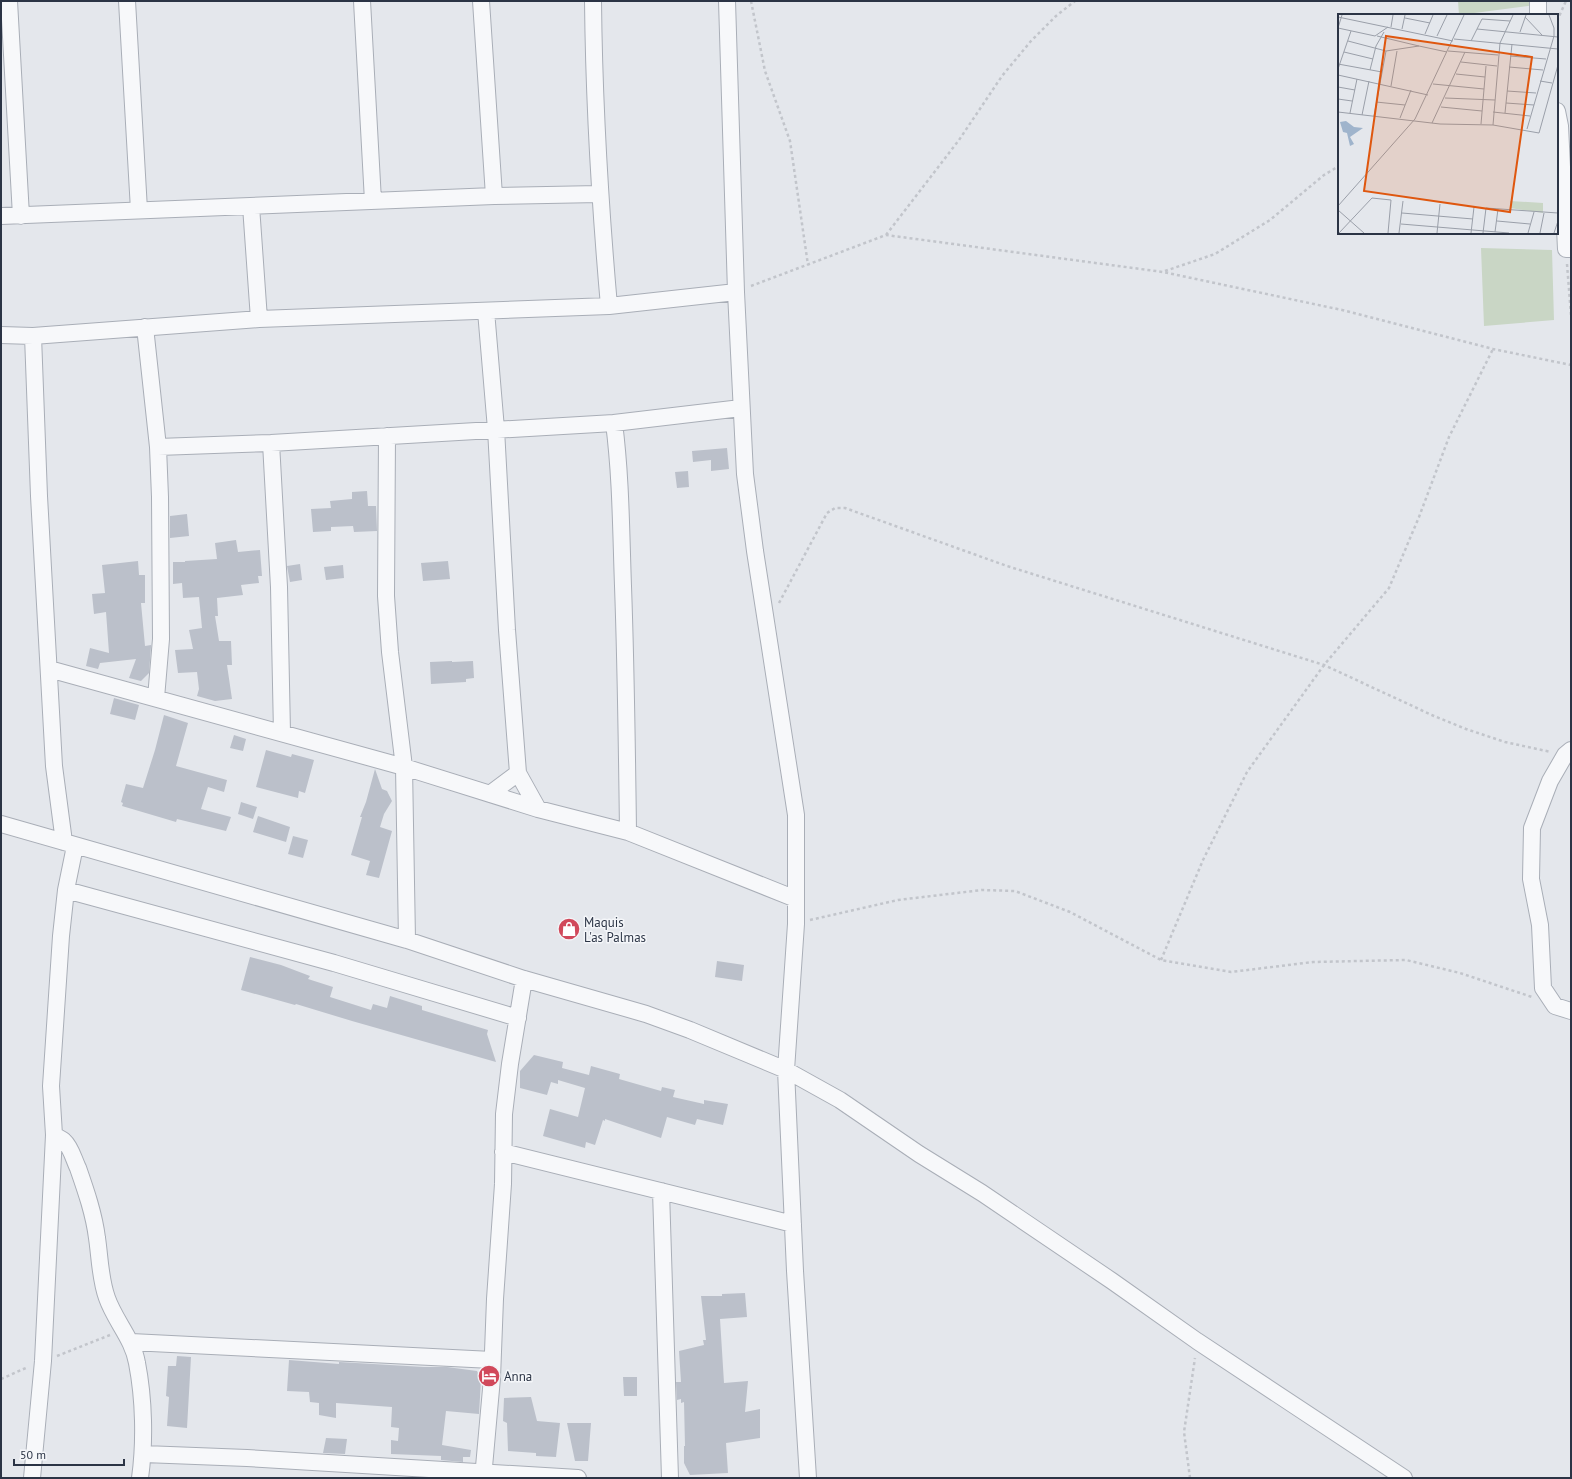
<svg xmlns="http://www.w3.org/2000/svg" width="1572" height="1479" font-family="'PT Sans',sans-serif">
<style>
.green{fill:#c9d6c5}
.building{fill:#bbc0ca}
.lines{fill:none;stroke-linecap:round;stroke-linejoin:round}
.minor-casing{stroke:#a9aeb7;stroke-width:18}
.path{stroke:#c2c5cb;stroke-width:2.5;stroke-dasharray:3 3;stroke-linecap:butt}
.minor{stroke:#f7f8fa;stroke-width:16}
.labels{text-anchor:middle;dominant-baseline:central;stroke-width:3;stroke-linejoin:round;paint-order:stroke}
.poi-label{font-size:13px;fill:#2b3445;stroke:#f4f6f9;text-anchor:start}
.inset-road{fill:none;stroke:#9a9fa9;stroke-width:1}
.view{fill:#df570f;fill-opacity:0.15;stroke:#df570f;stroke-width:2}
.inset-edge{fill:none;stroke:#2b3445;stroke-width:2}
</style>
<rect width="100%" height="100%" fill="#e4e7ec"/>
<!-- green -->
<path class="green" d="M1458,1H1536V5L1459,15Z
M1481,248L1552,250L1554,320L1484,326Z"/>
<!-- building -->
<path class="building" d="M727,448L729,469L711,471V460L693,462L692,451Z
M688,471L689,487L677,488L675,472Z
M367,491L368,506H376L377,531L354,532L353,526L331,527V531L313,532L311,509L331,508L330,501L352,499V492Z
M187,514L189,536L170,538V516Z
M236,540L238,552L260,550L262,576H258L259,583L241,585L243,595L217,598L218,616H215L219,641H231L232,665H227L232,699L215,701L197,696L199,689L197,672L178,673L175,650L193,649L189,630L202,628L199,597L183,598L182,583L173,584V562H185V561L217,559L215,543Z
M138,561L139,575H145V603H141L145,646L151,645V647L149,673L141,681L129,678L136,659L100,663L98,669L86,666L90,648L109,653L106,612L94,614L92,594L105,593L102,565Z
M448,561L450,579L423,581L421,563Z
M300,564L302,580L290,582L287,566Z
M343,565L344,578L326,580L324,567Z
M452,661V662L473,661L474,678L466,679V682L431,684L430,662Z
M114,698L139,705L135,720L110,714Z
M164,715L188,723L176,766L227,780L224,792L208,787L201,809L231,817L226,831L177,819L176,822L122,806L123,803L121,802L126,784L143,788L155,750Z
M234,735L246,739L243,751L230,748Z
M266,750L291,757L292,754L314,760L305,793L299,791L298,798L256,787Z
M375,769L382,789L387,791L392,801L384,814L380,827L392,831L379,878L366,875L370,861L351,855L362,817H360L366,802Z
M241,802L257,807L253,819L238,814Z
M258,816L290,827L286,842L253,832Z
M293,836L308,840L303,858L288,854Z
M250,957L281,965L310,976L308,979L333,987L330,997L371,1010L373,1004L387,1008L390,996L422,1006V1010L488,1030L487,1034L496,1062L352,1021L296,1004L295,1005L241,990Z
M717,961L744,965L742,981L715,977Z
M534,1055L563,1062L562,1068L589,1075L591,1066L620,1074L619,1079L661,1091L662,1087L675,1090L673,1097L704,1104V1100L728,1104L723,1125L697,1119L695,1125L667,1117L661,1138L605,1119V1121L603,1120L595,1145L586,1142L585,1148L543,1136L550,1109L578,1117L585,1088L558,1080V1084L551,1082L547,1095L520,1088V1071Z
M745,1293L747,1317L720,1319L724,1383L748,1381L745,1412L760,1409V1438L726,1443L728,1473L690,1475L684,1463V1446H685L684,1402L681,1403V1399L677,1400L676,1382H681L679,1351L704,1345L703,1340H706L701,1296H722V1294Z
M177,1356L191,1357L187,1428L167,1426L169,1397L166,1396L168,1366H176Z
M289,1360L339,1364V1362L424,1367H447L477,1371L481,1380L479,1414L446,1411L442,1445L471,1450L470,1457H463V1462L441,1460V1456L391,1454V1440L398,1441L399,1428L391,1427L392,1407L336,1403V1418L319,1415V1403L310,1402L309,1392L287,1391Z
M623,1377H637V1396H624Z
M531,1397L537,1421L560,1423L556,1457L536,1456V1453L508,1451L507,1423L503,1421L504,1398Z
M567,1423H591L588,1461H575Z
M326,1438L347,1439L345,1454L323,1453Z"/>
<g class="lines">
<!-- minor casing -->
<g class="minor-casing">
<path id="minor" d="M9,1L21,216
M127,1L139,210
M362,1L373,201
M481,1L494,196
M593,1C594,103 600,204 609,306
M727,1L736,292L745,474L755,551L796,815V924L786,1070L795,1271L808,1478
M1538,1V15
M1557,111L1560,126L1566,249H1571
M251,206L259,319
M1,216L494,196L599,194
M486,311L496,429L507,630L518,773L538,809
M145,327L158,447L160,497L161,639L156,698
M1,335L33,336L259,319L609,306L736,292
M33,336L39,496L54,766L64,842
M614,423C621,477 621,532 623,586C626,668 627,750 628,832
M387,436L386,596L390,652L404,767L407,940
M271,443L279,587L282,733
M158,447L271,443L614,423L741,408
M49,669L404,767L538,809L628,832L796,899
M1571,750L1565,755L1550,781L1532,828L1531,879L1540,925L1543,988L1555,1006L1571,1011
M490,794L518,773
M1,824L407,940L524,979L646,1014L690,1030L786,1070L840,1100L919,1154L982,1193L1112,1281L1197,1341L1404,1478
M75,846L66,890L61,936L51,1086L54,1135C57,1137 62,1139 64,1141C71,1147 74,1160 78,1168C86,1191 94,1214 97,1238C100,1258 100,1279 107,1298C115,1321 133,1339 137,1363C144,1399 145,1442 140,1478
M66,890L334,963L518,1018
M503,1152L793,1224
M661,1191L670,1478
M131,1342L492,1360
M144,1454L247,1458L578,1478
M32,1478L43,1361L54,1135
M483,1478L492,1378L495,1299L503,1184L504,1114L510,1064L524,979"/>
</g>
<!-- path -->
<path class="path" d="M751,1L765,71L790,141L808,265
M1557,21L1566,1
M886,235L959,140L1002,76L1031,41L1056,16L1075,1
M1567,264L1571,315
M1165,271L1215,254L1270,220L1324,175L1339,166
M751,286L886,235L1163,272L1342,310L1493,349L1571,365
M779,603L827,513L835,508H845L1007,566L1324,665L1434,716L1466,729L1505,742L1551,752
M810,920L898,900L982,890L1015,891L1070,912L1161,960L1231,972L1313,962L1406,960L1460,973L1532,997
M1161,960L1203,860L1247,772L1324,665L1389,588L1419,517L1449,437L1493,349
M57,1356L110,1335
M1,1379L28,1367
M1190,1478L1184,1432L1195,1358"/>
<!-- minor -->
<use href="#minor" class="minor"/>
</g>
<!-- icons -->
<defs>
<g id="shop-disc" transform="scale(1.15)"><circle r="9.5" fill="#d1495b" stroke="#f4f6f9"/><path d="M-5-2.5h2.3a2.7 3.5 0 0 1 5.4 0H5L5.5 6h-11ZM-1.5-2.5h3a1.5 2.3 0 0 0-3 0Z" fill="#fff"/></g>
<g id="hotel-disc" transform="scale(1.15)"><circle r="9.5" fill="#d1495b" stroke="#f4f6f9"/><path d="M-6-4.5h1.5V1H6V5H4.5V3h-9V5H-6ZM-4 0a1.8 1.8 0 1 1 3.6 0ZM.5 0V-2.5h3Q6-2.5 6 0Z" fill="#fff"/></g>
</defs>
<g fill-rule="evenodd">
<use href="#shop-disc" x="569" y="929"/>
<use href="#hotel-disc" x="489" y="1376"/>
</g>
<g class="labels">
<!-- poi labels -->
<g class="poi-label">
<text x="584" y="922">Maquis<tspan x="584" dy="15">L'as Palmas</tspan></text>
<text x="504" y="1376">Anna</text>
</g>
</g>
<!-- overview -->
<g transform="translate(1338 14)">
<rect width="220" height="220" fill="#e4e7ec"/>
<path d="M172,187L205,189V199L172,194Z" fill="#c9d6c5"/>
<path d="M8,107L16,113L25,114L12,123L16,130L12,132L9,119L5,118L2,108Z" fill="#9fb4cc"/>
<path class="inset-road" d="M0,3L115,27M187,3L204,21M67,4L92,9M53,13L55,1M0,14L37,22L50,13M0,14L4,1M64,15L67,1M139,15L220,23M182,18L188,1M87,20L95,1M39,22L81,32M99,22L109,1M116,25L220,35M10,27L48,37L81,32L109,38M133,27L144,5L172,7M110,37L160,41M6,38L35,45M172,42L208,45M123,48L159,52M0,50L44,58M171,53L205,56M0,55L13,17M32,56L38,32L46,18M118,60L147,63M0,61L90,81M202,67L214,69M95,70L146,75M53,72L59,37M0,73L17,76M169,77L198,79M107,84L157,86M0,85L14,87M38,88L67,91M168,89L196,91M103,93L144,97M0,98L102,110L155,111L201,119L220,51M155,98L192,102M12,99L19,65M167,99L174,30M24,101L31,67M36,102L48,37M62,104L73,76M94,109L127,38M143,110L148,52M155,111L162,29L175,1M189,115L216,22V14L211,1M0,192L77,105L126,1M0,196L26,219M64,199L135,205M159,207L192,210M63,210L171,219M157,218L160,195M1,219L34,184L53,186L50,219M61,219L65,187M99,219L102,190M133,219L136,193M145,219L148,194L220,199M190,219L196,198M202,219L206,199M216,219L220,207"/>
<path class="view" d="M48,22L194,43L172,198L26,177Z"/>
<rect width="220" height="220" class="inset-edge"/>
</g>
<!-- border -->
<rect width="1572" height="1479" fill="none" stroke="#2b3445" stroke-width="4"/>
<!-- scale -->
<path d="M14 1459v6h110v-6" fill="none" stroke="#2b3445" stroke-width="2"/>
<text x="20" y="1459" font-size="12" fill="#2b3445" stroke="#f4f6f9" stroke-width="3" paint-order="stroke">50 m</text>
</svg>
